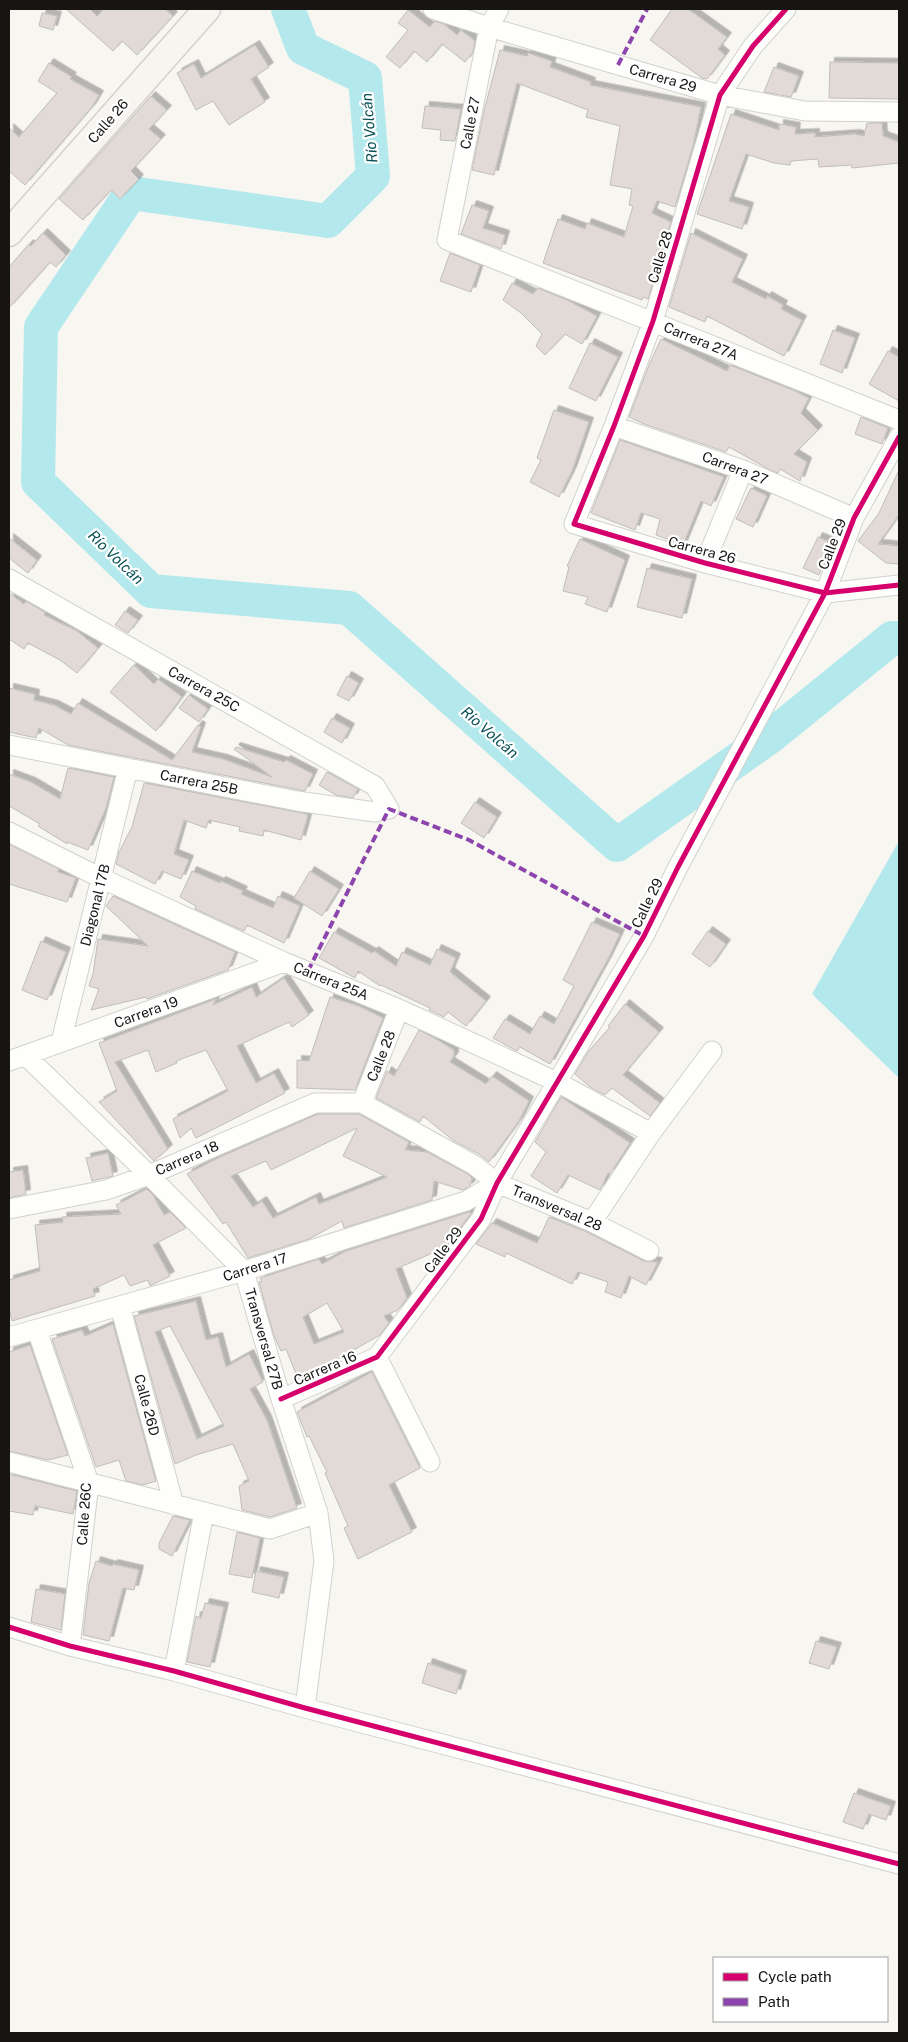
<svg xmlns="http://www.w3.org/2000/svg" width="908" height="2042" font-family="'Public Sans',sans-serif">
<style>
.water{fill:#b3e9ec}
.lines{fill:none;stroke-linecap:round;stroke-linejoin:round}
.river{stroke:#b3e9ec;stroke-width:34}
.building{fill:#e2dad6;stroke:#c0bdbb;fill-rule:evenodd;filter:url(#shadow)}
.street-casing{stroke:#d2d1cd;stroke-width:21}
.secondary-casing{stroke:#d2d1cd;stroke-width:29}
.street{stroke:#fefefd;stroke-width:19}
.secondary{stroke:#f8f5f0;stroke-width:26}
.quiet{stroke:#8e44ad;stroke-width:4;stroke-dasharray:8 4;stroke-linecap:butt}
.cycleway-casing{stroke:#fff;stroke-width:8}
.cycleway{stroke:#d6006c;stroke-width:5}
.labels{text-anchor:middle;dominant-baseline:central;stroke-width:4.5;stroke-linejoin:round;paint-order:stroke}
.street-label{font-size:14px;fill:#161512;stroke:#fff}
.water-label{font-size:15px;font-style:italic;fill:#085055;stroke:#fff}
</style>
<defs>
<filter id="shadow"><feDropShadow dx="4.5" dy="-4.5" stdDeviation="0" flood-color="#0004"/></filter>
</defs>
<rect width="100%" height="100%" fill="#f7f6f1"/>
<!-- water -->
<path class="water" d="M899,841V1078L812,994Z"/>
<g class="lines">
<!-- river -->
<path class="river" d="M288,9L303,48L365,78L373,176L328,221L131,193L41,327L38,482L151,591L349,608L617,845L771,736L892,638H899"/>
</g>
<!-- building -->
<path class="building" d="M66,9H90L97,16L104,9H165L173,16L137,55L122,41L113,51Z
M672,9H688L727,37L718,49L725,55L707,79L702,78L650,40Z
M408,10L430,27L435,21L444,24L457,35L461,30L475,41L473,52L465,62L442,44L427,62L414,51L400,68L386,57L408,30L398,23Z
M42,13L57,16L53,30L39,26Z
M255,45L269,67L251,79L265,102L229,125L213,101L196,110L177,73L194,64L201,78Z
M500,50L527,56L528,53L552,61L550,67L591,82L590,85L701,107L693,146L675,207L657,201L652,213L671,222L648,299L643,297L642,300L543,263L558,219L585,229L587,223L624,237L633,206L629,205L632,189L610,185L620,126L586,117L588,110L517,83L494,175L472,170L484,111Z
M830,62L899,63V99L829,98Z
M49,63L72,77L70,79L99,95L92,107L25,185L9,171V128L19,137L57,93L38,81Z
M774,67L799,76L791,97L764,92Z
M151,96L167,110L149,129L161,139L131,171L139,179L120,199L111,190L83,220L59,199Z
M425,106L461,109L455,141L440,140L441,130L422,128Z
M731,114L779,130V124L796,127L795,134L815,133V137L855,134L864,136L867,123H882L883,136L899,142V163L852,168L851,165L819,167L818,159L791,161L790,165L774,163L746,154L729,201L749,207L742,229L697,214Z
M472,205L489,211L483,228L505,235L501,249L461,234Z
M43,233L66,255L56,267L50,262L9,308V267L29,244L31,246Z
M691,233L743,259L732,282L766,299L767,296L783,305L781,309L802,320L784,356L707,316L705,322L669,307Z
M450,253L480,265L471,292L440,281Z
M512,283L533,294L538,288L567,300L597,316L582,344L565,334L545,355L536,346L542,334L521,313L503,300Z
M833,330L855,338L842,373L820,364Z
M661,339L727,371L730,365L795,391L809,398L801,413L818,430L794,454L807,462L800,481L780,469L778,473L770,470L729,447L726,452L644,424L629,417L649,365Z
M590,343L618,357L596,401L569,388Z
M888,351L899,357V401L869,384Z
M554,410L589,422L572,471L559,497L530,482L541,460L537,458Z
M861,417L888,428L882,444L855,434Z
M620,440L724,477L711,506L701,501L683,545L656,535L660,519L641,513L635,530L591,513Z
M899,470V515L878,544L899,546V564L886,563L858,541L879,513Z
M751,488L767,496L753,527L736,519Z
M818,537L832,543L819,575L803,568Z
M9,538L37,560L28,573L9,558Z
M580,539L625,560L607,612L585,604L588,597L563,591L569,567L567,566Z
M647,568L692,579L682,618L637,607Z
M9,593L24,604L26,601L46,613L44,615L77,631L98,648L77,673L60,660L28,643L24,649L9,639Z
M125,611L138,620L128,633L115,625Z
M134,665L154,684L158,679L182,697L156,731L110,692Z
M347,676L359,683L349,701L337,695Z
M9,688L35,694L34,700L54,705L71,714L78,703L172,760L198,725L201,727L192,752L223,759L272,777L234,749L236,747L284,762L286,760L313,774L305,791L68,745L39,728L36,738L9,732Z
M189,695L208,709L199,722L179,708Z
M332,718L350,728L342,743L324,732Z
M68,768L114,777L106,808L88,850L67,842V844L38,826L40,824L9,806V774L31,782L60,799Z
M327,772L358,789L353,798L336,795L319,785Z
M144,783L303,813L308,815L301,840L264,830L263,836L239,831L240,827L209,820L206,828L184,820L174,854L189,860L181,879L162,871L155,884L116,864L119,852L132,827Z
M475,802L497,817L484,838L461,823Z
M9,844L59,869L58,872L76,878L67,902L9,884Z
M192,871L220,883L221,881L243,891L241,894L273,908L278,896L300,906L284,943L247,925L244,931L195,909L196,906L180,897Z
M310,871L339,889L322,916L294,898Z
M113,896L235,952L228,970L147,999L146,997L91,1010L99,989L89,986L93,974L98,939L148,946L106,906Z
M592,922L620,934L608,959L550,1064L520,1047L517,1051L493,1038L505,1019L530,1034L540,1016L554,1024L574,986L563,980Z
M708,931L726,944L710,967L692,954Z
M334,932L372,953L374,951L396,966L402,952L430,965L437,949L456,958L450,972L486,1001L466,1026L448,1012L444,1017L429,1010L430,1008L381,985L380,986L358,971L355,978L319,958Z
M41,941L66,952L47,1000L22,990Z
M284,978L309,1015L292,1027L289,1022L237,1046L256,1083L274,1073L285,1093L196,1138L191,1128L180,1138L173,1119L228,1091L206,1050L176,1061L177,1063L156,1072L148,1050L115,1062L168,1149L154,1161L99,1102L117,1091L99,1043L216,999L213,1005L252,987L256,997Z
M330,997L359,1006L383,1018L355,1090L297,1088V1060L309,1061Z
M625,1004L659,1032L623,1075L660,1103L650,1116L612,1088L605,1095L590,1087L575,1074L588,1052L610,1027L608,1026Z
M419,1030L436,1039L454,1050V1056L450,1062L486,1084L492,1076L529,1101L519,1121L489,1162L479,1154L454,1141L423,1116L420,1122L376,1098L387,1071L394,1076Z
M561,1097L630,1143L610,1174L608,1173L600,1190L568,1175L557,1193L531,1176L546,1152L535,1142Z
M318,1114H359L409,1142L405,1150L427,1152L468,1174L472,1178L470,1186L463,1190L434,1181L432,1200L344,1228L342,1221L309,1239L248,1258L226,1222L223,1224L187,1174L220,1157ZM357,1128L343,1156L387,1177L319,1204L316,1197L273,1218L262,1201L253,1207L231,1176L266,1161L271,1170Z
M108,1153L113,1176L92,1181L86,1158Z
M23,1170L26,1194L9,1198V1172Z
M147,1189L153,1195L164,1215L170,1212L186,1228L153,1245L170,1276L150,1286L148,1280L130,1286L124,1275L93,1289L95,1296L12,1321L9,1309V1280L40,1271L35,1225L63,1222L62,1217L121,1214L116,1205Z
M469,1212L471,1213L446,1247L396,1269L407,1298L398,1310L384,1316L389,1323L380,1335L319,1370L298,1379L286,1349L281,1351L274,1336L259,1282L262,1281L260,1278L319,1259L322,1264L346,1251ZM327,1303L344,1332L314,1344L303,1317Z
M549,1217L587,1232L644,1261L658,1262L646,1285L629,1276L621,1298L605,1292L608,1282L578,1272L572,1284L506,1253L505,1257L476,1244L492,1223L537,1243Z
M196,1301L206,1340L218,1337L226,1367L249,1354L263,1382L250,1389L267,1420L297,1508L270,1517L242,1510L239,1486L249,1481L233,1444L196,1455L175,1464L134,1316ZM170,1326L224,1426L197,1439L155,1332Z
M113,1324L156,1481L143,1485L126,1481L119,1460L96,1467L52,1339L82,1330L85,1336Z
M30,1345L68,1455L48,1460L9,1451V1352Z
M372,1372L420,1468L389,1485L412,1532L358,1559L344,1528L348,1526L325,1473L327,1472L309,1436L307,1437L297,1412Z
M9,1474L77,1491L73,1514L35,1506L33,1515L9,1511Z
M173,1516L190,1520L172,1556L159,1549V1543Z
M237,1532L260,1538L252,1578L229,1574Z
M96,1561L112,1566L113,1564L139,1570L134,1590L123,1588L109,1641L83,1635L89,1583Z
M256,1571L284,1577L279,1598L252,1592Z
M36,1589L65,1594L61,1630L31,1622Z
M205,1603L224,1607L210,1667L187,1662L196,1616L201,1618Z
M816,1641L837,1647L829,1669L809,1663Z
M428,1663L462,1675L456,1694L422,1683Z
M854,1793L891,1806L886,1820L869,1814L863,1829L843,1822Z"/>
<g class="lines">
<!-- street casing -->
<g class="street-casing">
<path id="street" d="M433,9L489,27L720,95L805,111L899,112
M499,9L489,27L447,240L899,420
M786,9L753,46L720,95L653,321L614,426L574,524L705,563L825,593L899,585
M614,426L743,470L854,518
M705,563L743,470
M9,579L375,786L389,809L375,812L297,801L9,745
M9,832L101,878L284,962L399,1009L557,1082L651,1133
M61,1042L128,768
M25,1055L149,1175L244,1271L281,1399L318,1513L324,1561L305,1708
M9,1061L284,962
M362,1103L399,1009
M9,1209L106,1190L149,1175L315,1103H362L474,1165L497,1183L592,1222L649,1251
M592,1222L651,1133L712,1051
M120,1306L174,1505
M37,1330L89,1483L70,1646
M9,1337L244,1271L466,1201L497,1183
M377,1357L430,1462
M281,1399L377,1357L481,1219L497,1183L644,936L678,867L825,593L854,518L899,437
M9,1462L270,1529L318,1513
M9,1627L70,1646L174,1671L305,1708L899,1864
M174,1671L204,1512"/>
</g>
<!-- secondary casing -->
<g class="secondary-casing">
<path id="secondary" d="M9,233L207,9"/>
</g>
<!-- street -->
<use href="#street" class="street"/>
<!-- secondary -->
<use href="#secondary" class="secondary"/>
<!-- quiet -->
<path class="quiet" d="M618,65L647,9
M308,971L389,809L469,840L644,936"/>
<!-- cycleway casing -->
<g class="cycleway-casing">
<path id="cycleway" d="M786,9L753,46L720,95L653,321L614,426L574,524L705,563L825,593L899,585
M281,1399L377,1357L481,1219L497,1183L644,936L678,867L825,593L854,518L899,437
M9,1627L70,1646L174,1671L305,1708L899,1864"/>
</g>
<!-- cycleway -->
<use href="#cycleway" class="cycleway"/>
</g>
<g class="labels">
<!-- street labels -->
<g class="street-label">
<text transform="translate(663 78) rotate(16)">Carrera 29</text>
<text transform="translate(108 121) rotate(-49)">Calle 26</text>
<text transform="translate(470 123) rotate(-79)">Calle 27</text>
<text transform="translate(660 257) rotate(-73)">Calle 28</text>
<text transform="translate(701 341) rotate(22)">Carrera 27A</text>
<text transform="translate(735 468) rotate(21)">Carrera 27</text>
<text transform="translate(832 544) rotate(-69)">Calle 29</text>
<text transform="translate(702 550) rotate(15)">Carrera 26</text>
<text transform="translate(204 689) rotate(29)">Carrera 25C</text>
<text transform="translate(199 782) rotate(11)">Carrera 25B</text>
<text transform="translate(647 903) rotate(-64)">Calle 29</text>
<text transform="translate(95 905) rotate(-76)">Diagonal 17B</text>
<text transform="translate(331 981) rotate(22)">Carrera 25A</text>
<text transform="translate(146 1012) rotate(-20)">Carrera 19</text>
<text transform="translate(381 1056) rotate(-68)">Calle 28</text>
<text transform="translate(187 1158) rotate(-23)">Carrera 18</text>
<text transform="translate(557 1208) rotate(23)">Transversal 28</text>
<text transform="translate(443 1250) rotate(-53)">Calle 29</text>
<text transform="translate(255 1267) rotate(-17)">Carrera 17</text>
<text transform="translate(264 1339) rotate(74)">Transversal 27B</text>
<text transform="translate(325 1368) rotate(-23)">Carrera 16</text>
<text transform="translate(147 1405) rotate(75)">Calle 26D</text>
<text transform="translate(84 1514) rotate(-86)">Calle 26C</text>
</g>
<!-- water labels -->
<g class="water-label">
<text transform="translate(369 128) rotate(-95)">Río Volcán</text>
<text transform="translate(116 557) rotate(44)">Río Volcán</text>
<text transform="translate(490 732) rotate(41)">Río Volcán</text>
</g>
</g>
<!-- border -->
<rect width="908" height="2042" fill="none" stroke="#161512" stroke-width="20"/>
<!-- legend -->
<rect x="713" y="1957" width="175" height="65" fill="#ffffff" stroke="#a2a1a0"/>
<rect x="723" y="1973" width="25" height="8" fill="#d6006c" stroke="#a2a1a0"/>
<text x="758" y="1982" font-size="15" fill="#161512">Cycle path</text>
<rect x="723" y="1998" width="25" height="8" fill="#8e44ad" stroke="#a2a1a0"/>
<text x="758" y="2007" font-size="15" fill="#161512">Path</text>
</svg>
